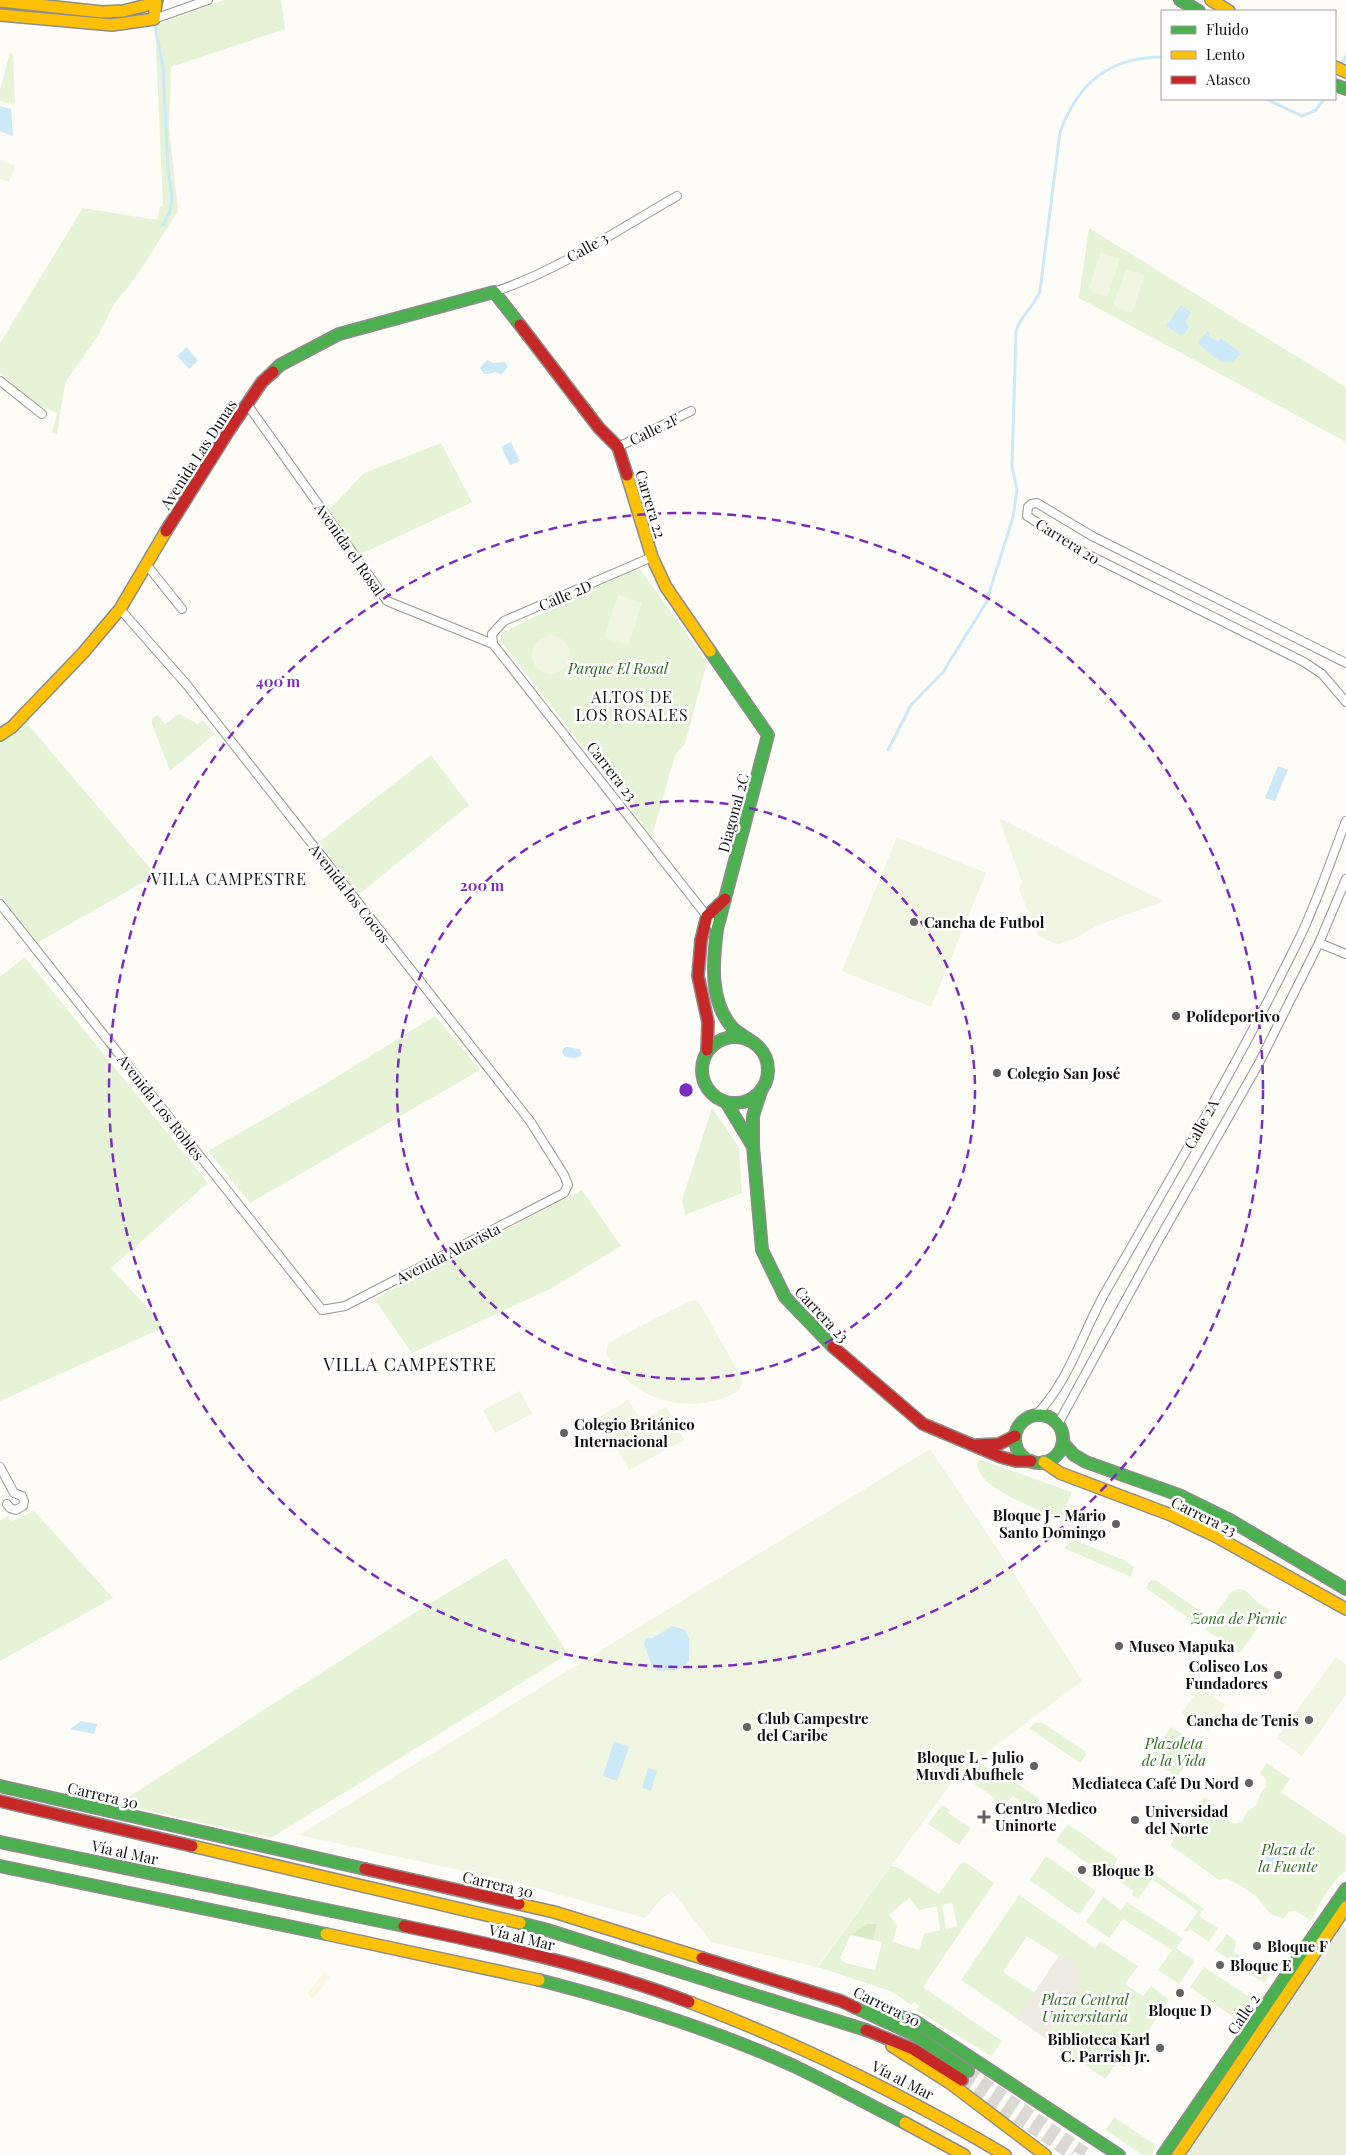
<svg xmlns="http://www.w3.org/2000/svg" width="1346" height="2155" font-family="'Playfair Display',serif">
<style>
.farmland{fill:#f9f7e4}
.green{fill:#e7f3d7;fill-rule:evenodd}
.forest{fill:#d8eac5}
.cemetery{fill:#e9eedb}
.pitch{fill:#f0f6e1}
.plaza{fill:#edebe2}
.water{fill:#cde8f7}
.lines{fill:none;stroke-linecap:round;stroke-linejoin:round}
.stream{stroke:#cde8f7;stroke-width:3}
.secondary-tunnel{stroke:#dad9d4;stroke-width:11;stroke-dasharray:11 5.5;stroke-linecap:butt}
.street-casing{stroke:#979795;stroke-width:10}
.fast-casing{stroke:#8e8d8b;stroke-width:14}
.slow-casing{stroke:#8e8d8b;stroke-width:14}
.jam-casing{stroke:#8e8d8b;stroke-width:14}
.street{stroke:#fffffe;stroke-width:8}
.fast{stroke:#4caf50;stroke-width:11}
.slow{stroke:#ffc107;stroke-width:11}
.jam{stroke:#c62828;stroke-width:11}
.ring{fill:none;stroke:#7b2cbf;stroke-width:2.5;stroke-dasharray:9 6}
.poi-dot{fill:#646362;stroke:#fff;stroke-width:2}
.labels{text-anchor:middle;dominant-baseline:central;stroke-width:5;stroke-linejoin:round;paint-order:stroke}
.street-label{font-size:15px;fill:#111;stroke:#fff}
.park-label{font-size:15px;font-style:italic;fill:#2f6b1f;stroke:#fff}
.poi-label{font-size:15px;font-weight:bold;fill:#111;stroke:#fff;text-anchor:start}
.neighbourhood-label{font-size:16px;letter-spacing:1px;fill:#111;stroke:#fff}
.quarter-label{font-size:18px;letter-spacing:1px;fill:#111;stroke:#fff}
.centre{fill:#7b2cbf;stroke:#fff;stroke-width:2.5}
.ring-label{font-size:15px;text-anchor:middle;font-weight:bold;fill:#7b2cbf;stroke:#fff;stroke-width:5;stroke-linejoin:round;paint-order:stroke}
</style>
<rect width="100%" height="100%" fill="#fdfcf7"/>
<!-- farmland -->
<path class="farmland" d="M324,1972L330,1977L313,1999L307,1994Z"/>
<!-- green -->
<path class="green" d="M224,0H281L285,29L171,67L169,126L178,211L136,277L114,304L97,337L65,383L57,434L52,433L57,413L36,404L0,373V343L83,208L157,220L160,207L163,205L155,25Z
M10,53L13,54L15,105L0,101V89Z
M1089,228L1346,387V442L1079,298Z
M441,443L472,502L359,555L329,510L364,473Z
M632,568L640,569L707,662L685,744L675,756L652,836L500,640L502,633Z
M179,714L198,724L202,720L215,734L170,771L152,724V719L157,715L165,724Z
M25,721L156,875L37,943L0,897V741Z
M431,755L469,805L358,895L319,842Z
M25,957L208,1183L111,1268L165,1327L0,1401V977Z
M435,1016L480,1070L250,1203L208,1151L325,1084Z
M712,1108L739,1147L742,1193L685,1215L682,1200Z
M582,1190L621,1246L552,1288L412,1353L374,1299Z
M978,1459L1072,1492L1061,1519C1041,1510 969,1487 978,1459Z
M34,1511L113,1598L0,1661V1520L8,1516L12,1521Z
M1077,1541L1124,1560L1134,1567L1131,1577L1064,1548L1070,1542Z
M506,1558L568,1654L271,1838L118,1804L422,1608Z
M1151,1580L1157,1581L1200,1611L1202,1616L1197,1624L1146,1588Z
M1237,1589C1247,1589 1249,1594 1255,1600C1259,1604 1265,1607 1270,1610L1240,1653L1205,1629L1231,1592Z
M1041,1722L1085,1751L1086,1755L1080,1763L1029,1728L1035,1723Z
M1171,1727L1199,1746L1177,1777L1149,1758Z
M980,1763L1005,1780L1008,1777L1040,1799L1037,1803L1039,1809L1036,1812L1012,1796L1003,1808L998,1805L993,1797L963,1776Z
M1267,1763L1290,1779L1281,1792L1346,1836V1871C1332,1879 1318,1907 1311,1921L1296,1911H1289L1284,1919L1269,1913L1257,1897L1244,1888L1226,1878L1219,1880L1170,1845L1204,1797L1223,1810L1225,1817L1232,1823C1243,1824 1243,1819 1247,1812C1249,1809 1255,1807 1257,1804L1260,1794L1266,1787V1779L1260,1773Z
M942,1805L950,1810L948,1813L971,1828L959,1845L928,1824Z
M1068,1824L1118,1859L1106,1876L1056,1841Z
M1046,1856L1096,1891L1079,1915L1030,1880Z
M965,1862L994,1883L923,1987L1002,2041L991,2056L916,2010L919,2006L914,2002L911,2005L893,1992L818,1967L891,1866L897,1867L939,1894L961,1863ZM909,1898L919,1910L937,1906L940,1930L924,1934L919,1950L893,1942L897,1926L889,1915ZM952,1902L957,1926L946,1929L942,1905ZM866,1924H877L873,1940L882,1942L875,1970L845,1963L840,1958L851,1935Z
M1126,1864L1144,1877L1149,1870L1204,1909L1199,1916L1218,1928L1209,1942L1190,1929L1187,1932L1184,1931L1198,1911L1152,1879L1138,1899L1132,1895L1134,1891L1116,1879Z
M1019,1895L1095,1948L1100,1941L1138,1966L1125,1984L1143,1996L1151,1986L1169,2000L1124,2067L1117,2063L1105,2079L961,1980ZM1027,1936L1061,1958L1037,1994L1003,1972Z
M1103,1897L1121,1910L1127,1902L1183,1939L1176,1948L1195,1961L1179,1984L1158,1970L1172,1950L1123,1919L1109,1938L1086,1922Z
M1227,1934L1236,1941L1234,1952L1269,1977L1264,1983L1215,1950Z
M1204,1967L1254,2000L1239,2021L1190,1987Z
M1114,2117L1157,2146L1151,2155H1142L1106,2130Z"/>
<!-- forest -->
<path class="forest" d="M866,1924H877L873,1940L851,1935Z"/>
<!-- cemetery -->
<path class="cemetery" d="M1342,1927L1346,1928V2155H1187Z"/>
<!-- pitch -->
<path class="pitch" d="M0,160L15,165L9,182L0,179Z
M1101,252L1120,259L1107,297L1088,290Z
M1126,269L1145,275L1132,313L1113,306Z
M618,595L642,603L629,645L604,638Z
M532 655a19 19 0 1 1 38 0a19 19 0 1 1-38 0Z
M999,818L1163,901L1096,926L1074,939L1059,944L1053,943L1039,936L1019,890L1022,882Z
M897,837L986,873L931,1007L842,971Z
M695,1300L700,1304L742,1379C742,1391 736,1393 726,1397C681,1415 629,1396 606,1354L608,1343L688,1302Z
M520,1391L532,1414L495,1433L483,1410Z
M628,1400L639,1417L609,1434L599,1417Z
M666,1407L684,1440L629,1470L610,1437Z
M930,1449L1010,1568L1082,1681L958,1774L817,1967L711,1942L672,1891L661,1899L645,1918L510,1881L299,1835Z
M1336,1657L1346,1664V1695L1302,1756L1277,1738Z
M1200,1687L1225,1705L1208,1731L1182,1713Z"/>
<!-- plaza -->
<path class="plaza" d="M1061,1953L1076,1963L1080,2005L1066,2007L1045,2038L1017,2018Z"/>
<!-- water -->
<path class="water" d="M0,106L11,109L13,136L0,131Z
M1181,305L1191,312L1185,322L1189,327L1184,334L1180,335L1166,326Z
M1207,331L1210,333L1209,337L1218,341L1221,338L1239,351L1240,354C1227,373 1212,355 1200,345L1199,342Z
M187,347L198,361L189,369L177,356Z
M487,360L493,363L505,362L508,367L501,375L496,372L489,374H484L480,368Z
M511,442L520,461L510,465L501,447Z
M1278,766L1288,770L1275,801L1265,798Z
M567,1047L579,1049L582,1053L581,1056L577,1058L565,1057L562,1052L564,1048Z
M672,1626L685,1630L689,1639V1661L679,1669L659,1671L652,1666L644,1644L646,1638H653Z
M81,1721L97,1724L94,1734L70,1729Z
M614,1741L629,1747L617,1781L603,1776Z
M648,1768L657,1771L651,1791L642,1788Z
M1261 1853a10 10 0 1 1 20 0a10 10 0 1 1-20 0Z"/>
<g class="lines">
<!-- stream -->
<path class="stream" d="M154,21L163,68L168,169L172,196L170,211L163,225
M1343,62L1346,56
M1266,99L1302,116L1316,110L1324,99
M888,750L911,705L943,672L986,603L1013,517L1017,490L1012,466L1016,332C1019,317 1034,307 1040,291L1060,132C1078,83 1109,57 1162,57"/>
<!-- secondary-tunnel -->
<path class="secondary-tunnel" d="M968,2071L1089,2155
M962,2080L1072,2155"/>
<!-- street casing -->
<g class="street-casing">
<path id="street" d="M154,19L208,0
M494,292C559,270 618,230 677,196
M0,381L42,414
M247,404L387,601L493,644
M618,447L691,411
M146,564L182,609
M493,644L717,929
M493,644L492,634L504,621L652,557
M1346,663L1092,536L1037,503L1031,504L1028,507L1027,516L1085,553L1304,662L1322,674L1346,702
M0,904L322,1310L345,1306L564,1193L568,1185L564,1175L530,1121L187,685L120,609
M1319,943L1346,954
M1036,1415C1069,1382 1083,1331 1106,1291C1173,1174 1241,1058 1300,937C1318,899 1331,860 1346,821
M1058,1424L1157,1243L1259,1063L1319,943L1346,879
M0,1467L14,1493
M7,1504L10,1508L16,1510L23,1506L24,1501L22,1496L14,1493"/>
</g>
<!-- fast casing -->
<g class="fast-casing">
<path id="fast" d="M1180,0L1199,11
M156,3L157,0
M1335,85L1346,89
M273,372L280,365L339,334L494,292L520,325
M710,651L768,735L717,929C713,961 709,1001 732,1027C737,1033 745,1036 751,1041
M702 1070a33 33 0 1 1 66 0a33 33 0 1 1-66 0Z
M761,1091L753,1116V1146L762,1250L785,1297L833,1347
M726,1102L752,1145
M1015 1439a24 24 0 1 1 48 0a24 24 0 1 1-48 0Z
M1063,1443L1074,1455L1086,1462L1179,1495L1230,1520L1346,1589
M0,1786L365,1869
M0,1842L404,1926
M0,1866L326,1934
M520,1923L544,1929L866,2030
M539,1980C625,2002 712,2029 794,2066C831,2084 868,2104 905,2123
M856,2008L913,2034L968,2071
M872,2009L915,2021L1119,2155
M1163,2155L1346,1889"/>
</g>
<!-- slow casing -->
<g class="slow-casing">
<path id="slow" d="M1211,0L1229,11
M0,1L102,12L123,11L156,3L154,19L112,25L0,15
M1335,67L1346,72
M627,475L652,557L666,587L710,651
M0,735L12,727L83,653L120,609L166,531
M1044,1462L1060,1473L1171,1515L1217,1537L1346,1609
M192,1846L520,1923
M519,1904L554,1912L702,1958
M326,1934L539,1980
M689,2002C799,2044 904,2095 1005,2155
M892,2046L950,2083L1045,2155
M905,2123L964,2155
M1178,2155L1346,1907"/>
</g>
<!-- jam casing -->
<g class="jam-casing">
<path id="jam" d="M520,325L599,428L618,447L627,475
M166,531L228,432L262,382L273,372
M707,1050L708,1022L698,976L701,940L707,916L725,899
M833,1347L923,1424L1001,1457L1016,1461H1031
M977,1445L999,1444L1015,1436
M0,1801L192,1846
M365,1869L519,1904
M404,1926C500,1946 597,1967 689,2002
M702,1958L841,2001L856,2008
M866,2030L913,2049L962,2080"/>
</g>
<!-- street -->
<use href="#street" class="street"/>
<!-- fast -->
<use href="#fast" class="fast"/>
<!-- slow -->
<use href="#slow" class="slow"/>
<!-- jam -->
<use href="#jam" class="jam"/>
</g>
<!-- distance rings -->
<g class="ring">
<circle cx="686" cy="1090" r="289"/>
<circle cx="686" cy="1090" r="577"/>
</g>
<!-- markers -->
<g class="poi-dot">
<circle cx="914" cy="922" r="5"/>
<circle cx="1176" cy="1016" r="5"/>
<circle cx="997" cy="1073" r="5"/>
<circle cx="564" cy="1433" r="5"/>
<circle cx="1116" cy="1524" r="5"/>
<circle cx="1119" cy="1646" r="5"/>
<circle cx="1278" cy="1675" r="5"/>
<circle cx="1309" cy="1720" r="5"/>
<circle cx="747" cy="1727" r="5"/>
<circle cx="1034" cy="1766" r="5"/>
<circle cx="1249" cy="1783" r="5"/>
<path d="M981.5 1809.5h5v5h5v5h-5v5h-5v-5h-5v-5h5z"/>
<circle cx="1135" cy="1820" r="5"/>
<circle cx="1082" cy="1870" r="5"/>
<circle cx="1257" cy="1946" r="5"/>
<circle cx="1220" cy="1965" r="5"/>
<circle cx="1180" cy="1993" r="5"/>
<circle cx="1160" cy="2048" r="5"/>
</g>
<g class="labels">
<!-- street labels -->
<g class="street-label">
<text transform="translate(587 247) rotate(-29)">Calle 3</text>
<text transform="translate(654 429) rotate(-26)">Calle 2F</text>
<text transform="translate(198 454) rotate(-57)">Avenida Las Dunas</text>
<text transform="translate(651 504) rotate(73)">Carrera 22</text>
<text transform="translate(1068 541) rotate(32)">Carrera 20</text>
<text transform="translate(350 549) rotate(55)">Avenida el Rosal</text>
<text transform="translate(565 595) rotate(-23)">Calle 2D</text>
<text transform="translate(612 771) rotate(52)">Carrera 23</text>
<text transform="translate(733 813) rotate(-75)">Diagonal 2C</text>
<text transform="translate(350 893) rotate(52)">Avenida los Cocos</text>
<text transform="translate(161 1107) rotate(52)">Avenida Los Robles</text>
<text transform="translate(1201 1124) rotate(-61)">Calle 2A</text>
<text transform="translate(448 1253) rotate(-27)">Avenida Altavista</text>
<text transform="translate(822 1314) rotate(47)">Carrera 23</text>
<text transform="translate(1204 1516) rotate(26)">Carrera 23</text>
<text transform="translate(103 1795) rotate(13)">Carrera 30</text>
<text transform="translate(125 1852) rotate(12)">Vía al Mar</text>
<text transform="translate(498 1884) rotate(13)">Carrera 30</text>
<text transform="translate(522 1937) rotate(14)">Vía al Mar</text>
<text transform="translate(887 2006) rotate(26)">Carrera 30</text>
<text transform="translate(1243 2014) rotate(-56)">Calle 2</text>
<text transform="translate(903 2080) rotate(27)">Vía al Mar</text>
</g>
<!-- park labels -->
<g class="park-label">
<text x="618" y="668">Parque El Rosal</text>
<text x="1239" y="1618">Zona de Picnic</text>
<text x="1174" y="1743">Plazoleta<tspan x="1174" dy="17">de la Vida</tspan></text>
<text x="1288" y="1849">Plaza de<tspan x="1288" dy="17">la Fuente</tspan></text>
<text x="1085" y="1999">Plaza Central<tspan x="1085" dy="17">Universitaria</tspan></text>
</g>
<!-- poi labels -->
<g class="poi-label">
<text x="924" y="922">Cancha de Futbol</text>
<text x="1186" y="1016">Polideportivo</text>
<text x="1007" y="1073">Colegio San José</text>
<text x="574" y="1424">Colegio Británico<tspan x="574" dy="17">Internacional</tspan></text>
<text x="1106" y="1515" text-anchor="end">Bloque J - Mario<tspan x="1106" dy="17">Santo Domingo</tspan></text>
<text x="1129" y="1646">Museo Mapuka</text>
<text x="1268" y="1666" text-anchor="end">Coliseo Los<tspan x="1268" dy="17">Fundadores</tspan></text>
<text x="757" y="1718">Club Campestre<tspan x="757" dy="17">del Caribe</tspan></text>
<text x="1299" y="1720" text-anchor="end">Cancha de Tenis</text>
<text x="1024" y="1757" text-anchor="end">Bloque L - Julio<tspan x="1024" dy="17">Muvdi Abufhele</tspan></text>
<text x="1239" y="1783" text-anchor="end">Mediateca Café Du Nord</text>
<text x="995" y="1808">Centro Medico<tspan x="995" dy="17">Uninorte</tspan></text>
<text x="1145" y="1811">Universidad<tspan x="1145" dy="17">del Norte</tspan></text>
<text x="1092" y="1870">Bloque B</text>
<text x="1267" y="1946">Bloque F</text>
<text x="1230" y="1965">Bloque E</text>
<text x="1180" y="2010" text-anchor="middle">Bloque D</text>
<text x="1150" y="2039" text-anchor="end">Biblioteca Karl<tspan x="1150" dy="17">C. Parrish Jr.</tspan></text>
</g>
<!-- neighbourhood labels -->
<g class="neighbourhood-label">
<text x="632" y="696">ALTOS DE<tspan x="632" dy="18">LOS ROSALES</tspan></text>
<text x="229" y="878">VILLA CAMPESTRE</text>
</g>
<!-- quarter labels -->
<g class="quarter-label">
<text x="410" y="1364">VILLA CAMPESTRE</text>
</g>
</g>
<circle cx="686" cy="1090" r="8" class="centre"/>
<g class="ring-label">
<text x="278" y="687">400 m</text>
<text x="482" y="891">200 m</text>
</g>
<!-- legend -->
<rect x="1161" y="10" width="175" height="90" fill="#ffffff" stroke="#a0a0a0"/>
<rect x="1171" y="26" width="25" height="8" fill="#4caf50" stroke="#a0a0a0"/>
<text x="1206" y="35" font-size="15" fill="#111111">Fluido</text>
<rect x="1171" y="51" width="25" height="8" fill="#ffc107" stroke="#a0a0a0"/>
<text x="1206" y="60" font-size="15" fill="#111111">Lento</text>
<rect x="1171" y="76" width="25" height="8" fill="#c62828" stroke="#a0a0a0"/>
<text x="1206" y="85" font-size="15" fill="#111111">Atasco</text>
</svg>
